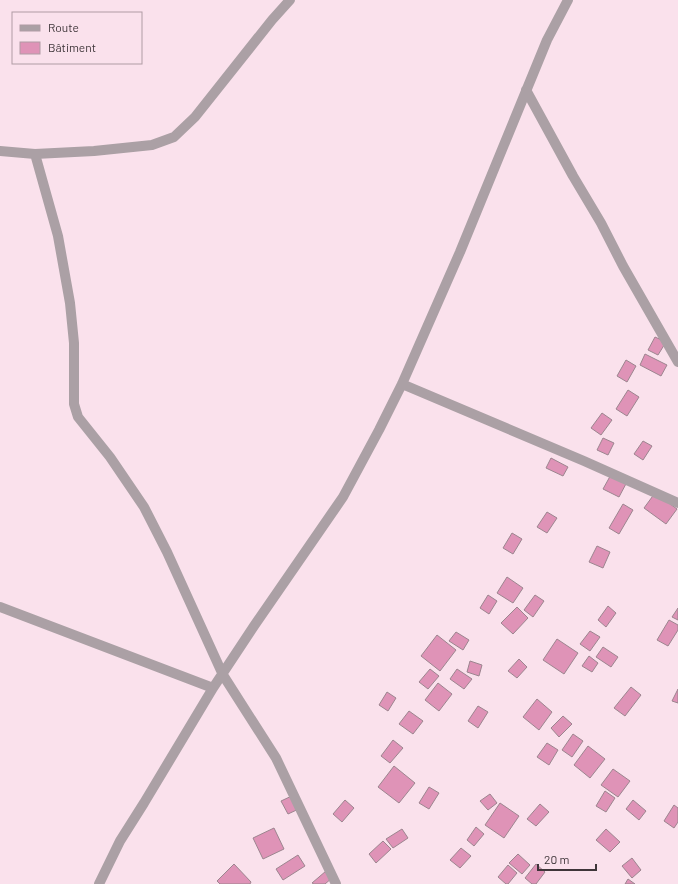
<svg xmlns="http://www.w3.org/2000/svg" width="678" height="884" font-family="Barlow,sans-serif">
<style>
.building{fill:#df93b7;stroke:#9c858f}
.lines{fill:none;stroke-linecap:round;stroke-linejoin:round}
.street{stroke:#aba0a5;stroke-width:10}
</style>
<rect width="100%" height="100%" fill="#fae1ec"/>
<!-- building -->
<path class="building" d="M655,337L666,342L658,355L648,350Z
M645,354L667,365L661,376L640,365Z
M626,360L636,366L627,382L617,376Z
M628,390L639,397L627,416L616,409Z
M602,413L612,420L601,435L591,428Z
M603,438L614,443L608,455L597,450Z
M643,441L652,446L643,460L634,454Z
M551,458L568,467L563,476L546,468Z
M613,471L628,480L619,497L603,489Z
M655,493L677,509L666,524L644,508Z
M623,504L633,510L619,534L609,528Z
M547,512L557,518L547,533L537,527Z
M512,533L522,539L513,554L503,548Z
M597,546L610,552L603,568L589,562Z
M507,577L523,588L513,603L497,593Z
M488,595L497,601L489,614L480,608Z
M535,595L544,601L533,617L524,610Z
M608,606L616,613L606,627L598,620Z
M517,607L528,618L513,634L501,623Z
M678,608V620L672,617Z
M669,620L678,625V630L668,646L657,640Z
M590,631L600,637L590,651L580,644Z
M456,632L469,640L463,650L449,641Z
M437,635L456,650L440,671L421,656Z
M557,639L578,653L564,674L543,660Z
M603,647L618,657L611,667L596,657Z
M589,656L598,663L592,672L582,666Z
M519,659L527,667L517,678L508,671Z
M470,661L482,665L479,676L467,672Z
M430,669L439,676L428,689L419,682Z
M457,669L472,679L464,689L450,679Z
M438,683L452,694L439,711L425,700Z
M631,687L641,695L625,716L614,708Z
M678,689V703L672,701Z
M387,692L396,698L388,711L379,705Z
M537,699L552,712L539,730L523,717Z
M478,706L488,712L478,728L468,721Z
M409,711L423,721L413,734L399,724Z
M563,716L572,724L559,737L551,728Z
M573,734L583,741L572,757L562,750Z
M393,740L403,748L390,763L381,756Z
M547,743L558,750L549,765L537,757Z
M588,746L605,759L590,778L574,765Z
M394,766L415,783L399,803L378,787Z
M613,769L630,781L618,797L601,785Z
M429,787L439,793L429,809L419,803Z
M605,791L615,798L606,812L596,806Z
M296,794L303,807L288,814L281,801Z
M490,794L497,803L488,810L480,801Z
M345,800L354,808L342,822L333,814Z
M633,800L646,811L639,820L626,809Z
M500,803L519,816L504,838L485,825Z
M540,804L549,812L536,826L527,819Z
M674,805L678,808V822L674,828L664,821Z
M476,827L484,834L474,846L467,840Z
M274,828L284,849L263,859L253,838Z
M402,829L408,838L393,848L386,839Z
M606,829L620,842L610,852L596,840Z
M383,841L391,849L376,863L369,854Z
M461,848L471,856L460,868L450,860Z
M518,854L530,865L522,874L509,863Z
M298,855L305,866L283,880L276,869Z
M632,858L641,870L632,878L622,866Z
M234,864L251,882L250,884H220L217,881Z
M536,864L545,872L536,884H532L525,878Z
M508,865L517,873L508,884H506L498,877Z
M326,871L332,878L325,884H314L312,883Z
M628,879L635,884H625Z"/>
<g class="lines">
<!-- street -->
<path class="street" d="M526,90L573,176L601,223L623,266L678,362
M0,151L35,154L94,151L152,145L174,137L195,117L272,20L290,0
M35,154L58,236L70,303L74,343V404L78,417L110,457L144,507L167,552L223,675L276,758L336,884
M402,384L584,461L678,503
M0,607L213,688
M99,884L120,841L144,803L213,688L254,626L343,497L379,430L402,384L460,252L547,40L568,0"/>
</g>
<!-- legend -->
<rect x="12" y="12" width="130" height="52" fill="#fae1ec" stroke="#af9ca4"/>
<rect x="20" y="25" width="20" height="6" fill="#aba0a5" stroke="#af9ca4"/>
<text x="48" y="32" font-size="12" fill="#3e3539">Route</text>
<rect x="20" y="42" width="20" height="12" fill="#df93b7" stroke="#af9ca4"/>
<text x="48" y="52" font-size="12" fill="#3e3539">Bâtiment</text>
<!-- scale -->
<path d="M538 864v6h58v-6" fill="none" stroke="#3e3539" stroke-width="2"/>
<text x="544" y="864" font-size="12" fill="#3e3539" stroke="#fae1ec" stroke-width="3" paint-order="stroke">20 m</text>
</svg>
